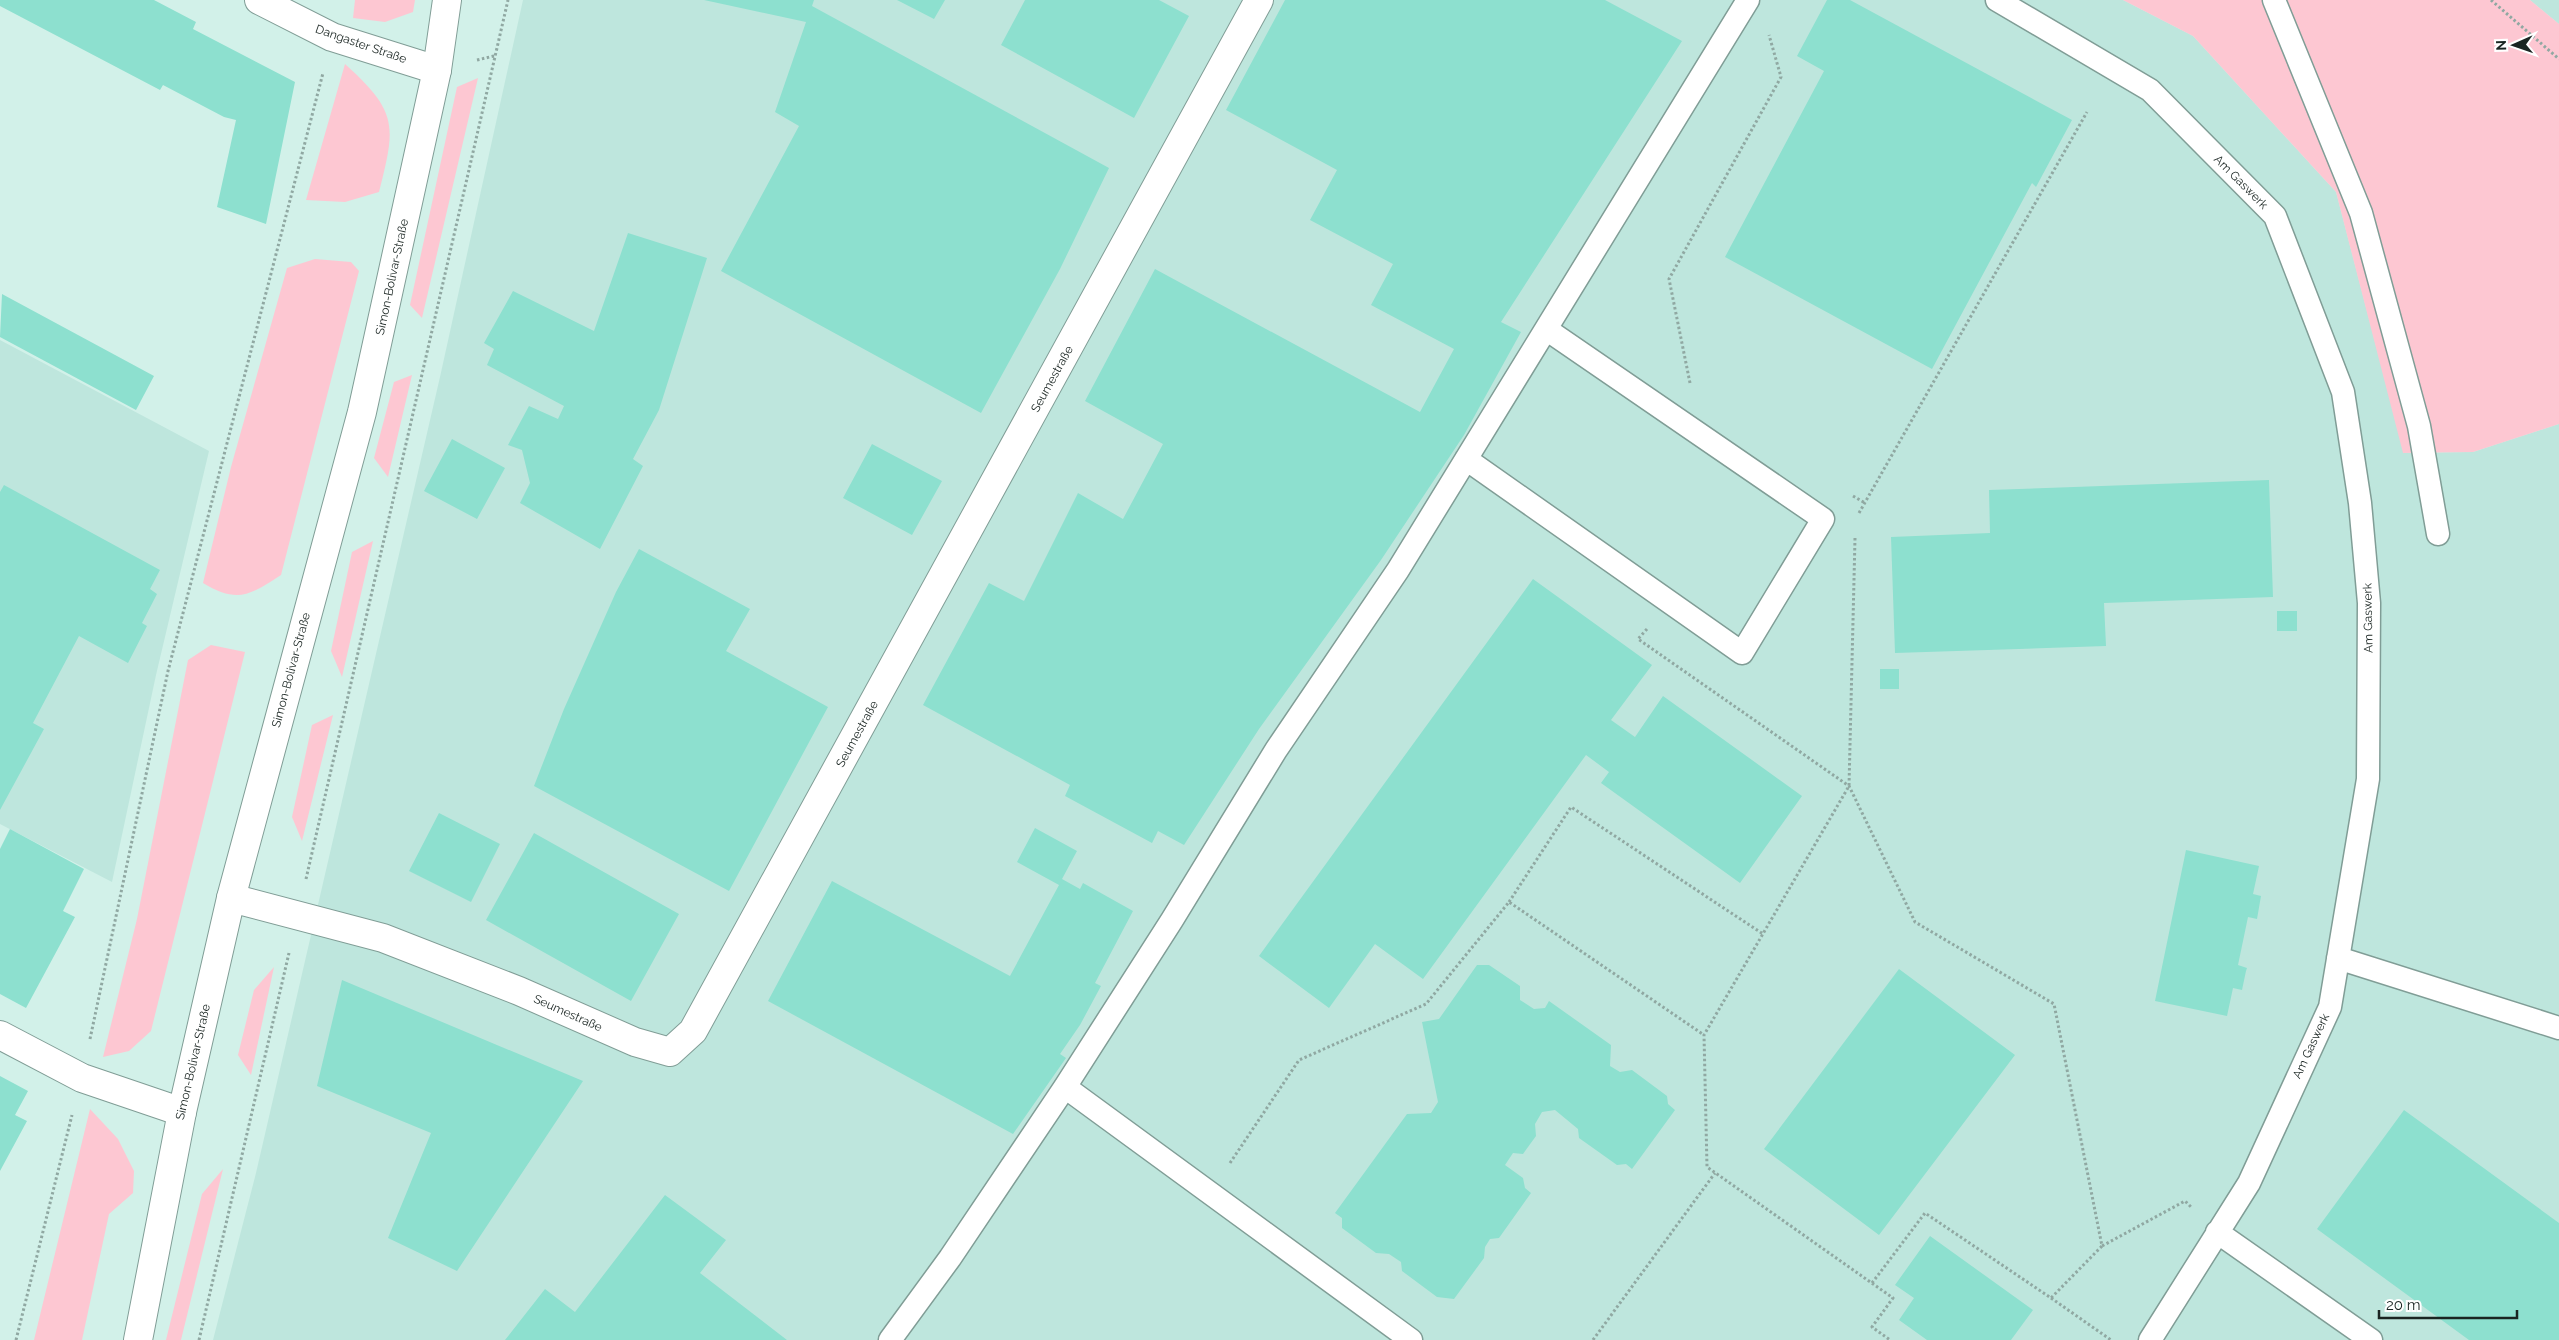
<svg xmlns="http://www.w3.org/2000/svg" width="2559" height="1340" font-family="Raleway,sans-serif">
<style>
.built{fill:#bee6dd}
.green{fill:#fdc7d2}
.building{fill:#8de0cf}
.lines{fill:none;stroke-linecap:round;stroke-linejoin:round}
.service-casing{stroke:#809d96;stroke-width:25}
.minor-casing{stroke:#809d96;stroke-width:30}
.tertiary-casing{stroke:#809d96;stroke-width:30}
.path{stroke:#90a8a2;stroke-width:3;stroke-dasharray:2.5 2.5;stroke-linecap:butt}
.service{stroke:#fff;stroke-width:22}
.minor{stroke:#fff;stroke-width:28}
.tertiary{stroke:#fff;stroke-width:28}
.labels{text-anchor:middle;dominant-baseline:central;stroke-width:5;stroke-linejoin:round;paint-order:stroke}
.street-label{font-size:12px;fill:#1a2522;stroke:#fff}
</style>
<rect width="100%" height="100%" fill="#d2f1e9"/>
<!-- built -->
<path class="built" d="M523,0H2123L2193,36L2336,192L2404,453L2473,452L2559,424V1340H213L256,1173L440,377Z
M2530,0H2559V24Z
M0,340L209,451L156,675L112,882L0,824Z"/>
<!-- green -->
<path class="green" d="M355,0H415L413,12L385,22L353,18Z
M2123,0H2530L2559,24V424L2473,452L2403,453L2336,192L2193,36Z
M345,64C398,112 396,125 379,192L345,202L306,200Z
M478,78L422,318L410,305L457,87Z
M315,259L351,262L359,271L281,575C250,595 238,604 203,583L231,467L287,268Z
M412,375L388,477L374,458L394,382Z
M373,541L342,677L331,651L352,552Z
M211,645L245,652L151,1031L129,1051L103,1057L137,919L188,660Z
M333,715L302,841L292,817L312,725Z
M274,967L251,1075L238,1055L254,990Z
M90,1109L118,1139L134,1171L133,1193L109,1214L82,1340H34Z
M223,1169L181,1340H166L202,1194Z"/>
<!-- building -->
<path class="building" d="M0,0H154L196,22L193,29L295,82L266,224L217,207L236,120L224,117L163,85L160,90L0,6Z
M704,0H814L812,6L1109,168L1060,269L981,413L721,271L799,126L775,112L806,22Z
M897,0H945L934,19Z
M1025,0H1159L1189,16L1134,118L1001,45Z
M1285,0H1605L1682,41L1501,322L1521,332L1464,435L1381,560L1259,729L1184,845L1158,831L1152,843L1065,796L1070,785L923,705L989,583L1024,601L1078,493L1123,519L1163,444L1085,401L1155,269L1420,412L1454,349L1371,305L1393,264L1310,220L1337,170L1226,110Z
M1827,0H1850L2072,120L2036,187L2032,183L1932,369L1725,257L1824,71L1797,56Z
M628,233L707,258L659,410L633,459L643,466L600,549L520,503L530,483L522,450L508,445L529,406L558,419L564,406L487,365L494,349L484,343L513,291L594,331Z
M2,294L154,376L136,410L0,337Z
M452,439L505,468L477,519L424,491Z
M872,444L942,481L912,535L843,498Z
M2269,480L2273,597L2104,603L2106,646L1895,653L1891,537L1990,533L1989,490Z
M4,485L160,570L150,589L157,594L142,623L147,626L128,663L79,636L33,723L44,729L0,810V492Z
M639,549L750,609L726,651L828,707L729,891L534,786L564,709L616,592Z
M1533,579L1652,665L1611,720L1635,737L1663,696L1802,796L1740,883L1601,783L1609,772L1586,755L1423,979L1375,944L1329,1008L1259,956Z
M2277,611H2297V631H2277Z
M1880,669H1899V689H1880Z
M439,813L500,844L471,902L409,871Z
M1035,828L1077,851L1062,879L1080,889L1083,883L1133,911L1095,983L1101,986L1080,1025L1060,1054L1066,1058L1013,1134L768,1001L832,881L1010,976L1059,885L1017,862Z
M10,829L84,869L63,911L75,917L26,1008L0,994V849Z
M534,833L679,914L631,1001L486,920Z
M2186,850L2259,866L2253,894L2261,896L2257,919L2248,917L2238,965L2247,968L2246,971L2242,990L2233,988L2227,1016L2155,1001Z
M1477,965H1489L1520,986V1000L1534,1009L1545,1008L1549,1001L1611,1045L1610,1066L1620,1072L1632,1070L1667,1096L1668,1104L1675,1110L1632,1169L1626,1164L1617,1165L1579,1138L1578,1129L1555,1110L1542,1112L1535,1124L1536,1136L1523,1154L1513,1153L1505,1165L1523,1178L1525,1188L1531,1193L1499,1238L1490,1239L1485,1247L1484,1258L1454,1299L1437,1297L1402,1271L1401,1262L1389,1254L1376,1253L1342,1228V1218L1335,1213L1407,1114L1431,1113L1438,1102L1422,1022L1439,1019Z
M1899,969L2015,1055L1879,1235L1764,1149Z
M342,980L583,1081L457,1271L388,1238L431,1133L317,1086Z
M0,1076L28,1091L15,1115L27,1121L0,1171Z
M2404,1110L2559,1223V1340H2469L2317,1229Z
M665,1195L726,1240L700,1273L787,1340H505L545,1289L575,1312Z
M1930,1236L2033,1310L2011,1340H1927L1899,1320L1914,1298L1895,1285Z"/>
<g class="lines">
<!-- service casing -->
<g class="service-casing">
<path id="service" d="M1997,0L2150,90L2275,216L2343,392L2360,503L2369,603L2368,779L2330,1007L2249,1183L2150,1340
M2274,0L2361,213L2419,426L2438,534
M1466,459L1742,653L1823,519L1546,329
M2338,958L2559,1028
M1065,1087L1411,1340
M2217,1232L2371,1340
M890,1340L950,1258L1065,1087L1172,920L1276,750L1398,570L1748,0"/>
</g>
<!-- minor casing -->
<g class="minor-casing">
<path id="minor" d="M259,0L332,37L437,70
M231,898L383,938L519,991L635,1042L670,1052L693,1031L1259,0
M0,1035L82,1078L182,1112"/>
</g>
<!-- tertiary casing -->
<g class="tertiary-casing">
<path id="tertiary" d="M138,1340L182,1112L231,898L362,412L437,70L447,0"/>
</g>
<!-- path -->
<path class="path" d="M2491,0L2559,59
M477,60L494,56
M1690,383L1669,279L1781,77L1769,35
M1853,496L1865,503
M1859,513L2087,112
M1855,538L1849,786L1704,1035L1707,1167L1893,1298L1872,1327L1890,1340
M1647,629L1638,639L1849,786L1915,922L2054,1004L2102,1246L2185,1201L2192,1208
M306,879L508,0
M1509,902L1571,807L1763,934
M90,1039L168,671L323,73
M1230,1163L1299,1060L1426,1004L1509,902L1704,1035
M1872,1283L1925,1213L2051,1298L2102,1246
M2051,1298L2111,1340
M16,1340L72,1115
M199,1340L289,953
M1593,1340L1715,1173"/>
<!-- service -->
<use href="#service" class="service"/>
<!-- minor -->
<use href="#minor" class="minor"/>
<!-- tertiary -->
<use href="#tertiary" class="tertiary"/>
</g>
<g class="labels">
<!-- street labels -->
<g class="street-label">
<text transform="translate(361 44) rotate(19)">Dangaster Straße</text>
<text transform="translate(2241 182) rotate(45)">Am Gaswerk</text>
<text transform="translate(392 277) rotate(-78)">Simon-Bolivar-Straße</text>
<text transform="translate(1052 379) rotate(-61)">Seumestraße</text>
<text transform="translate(2368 618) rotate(-91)">Am Gaswerk</text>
<text transform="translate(291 670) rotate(-75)">Simon-Bolivar-Straße</text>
<text transform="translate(857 734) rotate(-61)">Seumestraße</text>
<text transform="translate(568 1013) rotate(24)">Seumestraße</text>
<text transform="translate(2311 1046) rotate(-65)">Am Gaswerk</text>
<text transform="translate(193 1062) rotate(-77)">Simon-Bolivar-Straße</text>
</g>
</g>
<!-- north arrow -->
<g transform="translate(2514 45) rotate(268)" stroke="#ffffff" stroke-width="4" paint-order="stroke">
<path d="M0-4L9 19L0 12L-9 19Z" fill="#1a2522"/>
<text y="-8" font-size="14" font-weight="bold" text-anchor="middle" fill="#1a2522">N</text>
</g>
<!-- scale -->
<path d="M2379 1310v8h138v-8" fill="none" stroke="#1a2522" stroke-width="2.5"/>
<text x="2386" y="1310" font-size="15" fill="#1a2522" stroke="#ffffff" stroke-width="4" paint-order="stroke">20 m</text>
</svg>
